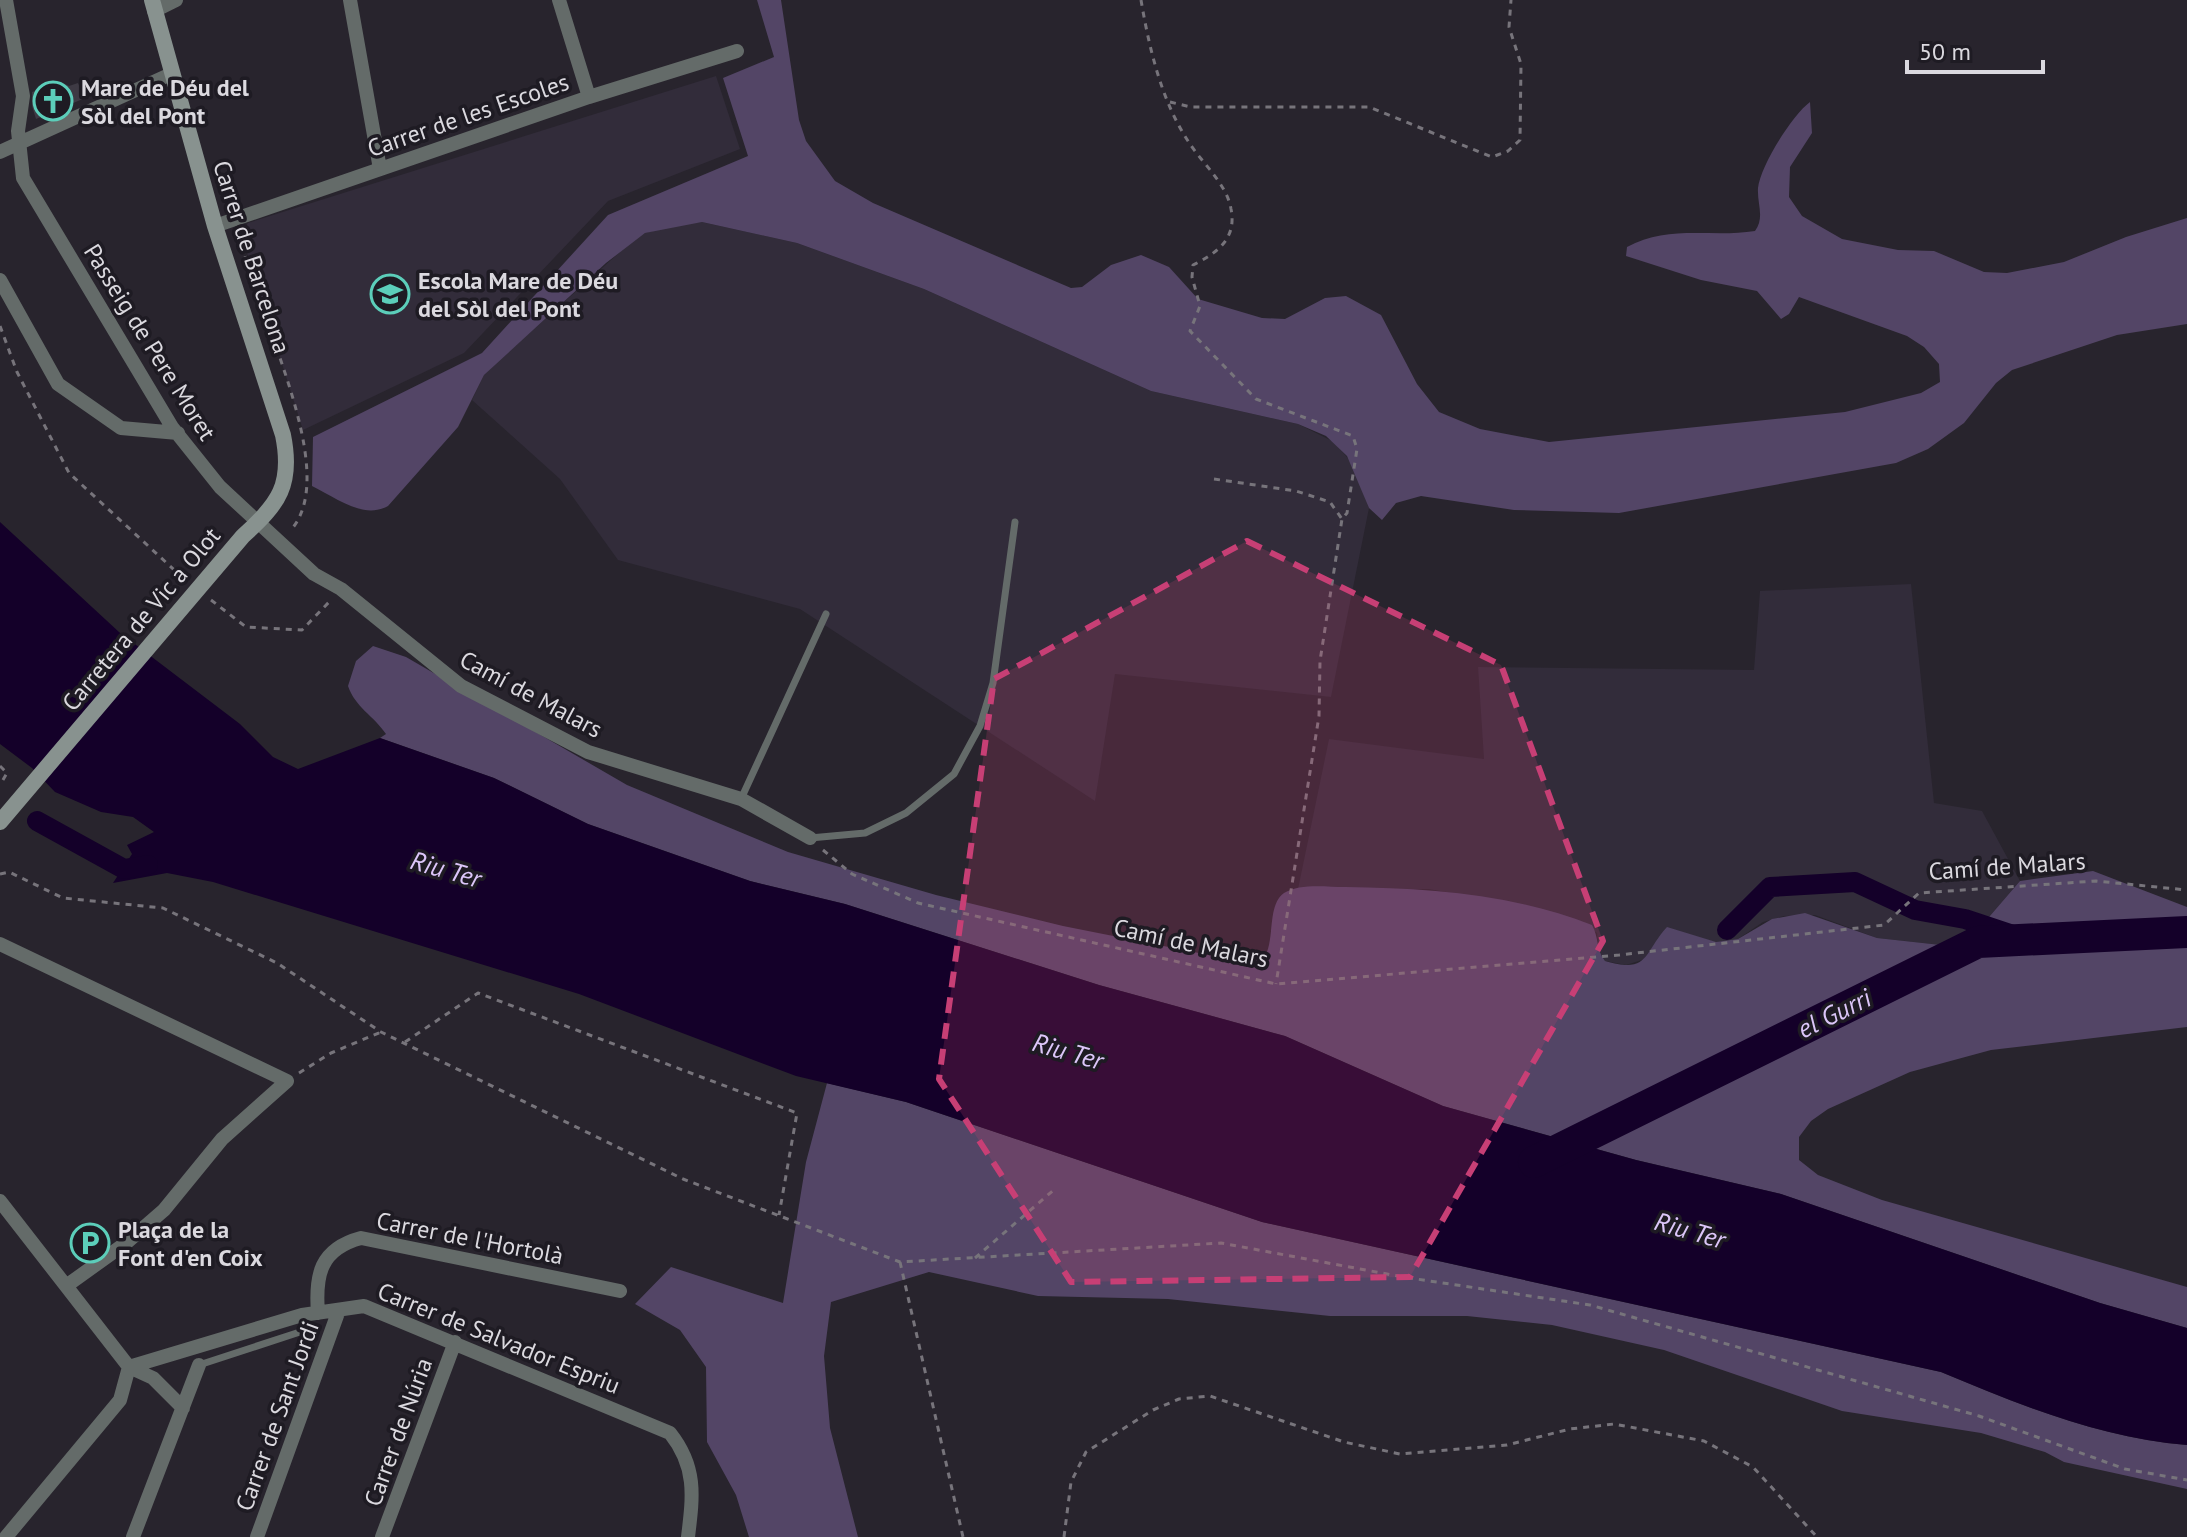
<svg xmlns="http://www.w3.org/2000/svg" width="2187" height="1537" font-family="'PT Sans',sans-serif">
<style>
.built{fill:#322c3a}
.green{fill:#534566}
.water{fill:#140029}
.lines{fill:none;stroke-linecap:round;stroke-linejoin:round}
.canal{stroke:#140029;stroke-width:20}
.river{stroke:#140029;stroke-width:32}
.building{fill:#3e3a44}
.path{stroke:#77747b;stroke-width:3;stroke-dasharray:6 6;stroke-linecap:butt}
.lane{stroke:#646b69;stroke-width:7}
.street{stroke:#646b69;stroke-width:14}
.secondary{stroke:#88928f;stroke-width:16}
.marked{fill:#c73f75;fill-opacity:0.2;stroke:#c73f75;stroke-width:6;stroke-dasharray:16 10;stroke-linejoin:round}
.labels{text-anchor:middle;dominant-baseline:central;stroke-width:7;stroke-linejoin:round;paint-order:stroke}
.poi-label{font-size:24px;font-weight:bold;fill:#dbd9df;stroke:#1e1b23;text-anchor:start}
.street-label{font-size:24px;fill:#dbd9df;stroke:#1e1b23}
.water-label{font-size:26px;font-style:italic;fill:#dcc6f9;stroke:#1e1b23}
</style>
<rect width="100%" height="100%" fill="#28242d"/>
<!-- built -->
<path class="built" d="M716,76L740,149L608,201L464,353L303,430L241,234L248,223Z
M702,222L797,243L924,289L1151,391L1298,424L1334,442L1352,463L1369,508L1331,697L1115,674L1095,801L800,609L618,560L560,479L472,400L484,375L497,362L630,243L645,233L674,225Z
M1911,584L1934,803L1982,811L2020,881L1989,917L1950,946L1877,938L1815,915L1784,916L1763,922L1738,939L1716,942L1696,938L1656,943L1645,959L1626,965L1605,961L1599,953L1597,933L1583,922L1533,907L1428,889H1298L1329,739L1484,759L1478,667L1754,670L1760,591Z"/>
<!-- green -->
<path class="green" d="M757,0H781L799,120L806,141L835,181L873,203L1071,288L1082,287L1111,265L1141,255L1169,267L1198,299L1262,318L1285,319L1325,298L1346,296L1381,315L1417,384L1439,412L1480,429L1549,442L1845,412L1921,393L1940,382L1939,364L1924,347L1907,336L1799,297L1789,314L1781,319L1757,291L1701,280L1626,256L1627,247C1668,224 1712,238 1755,231C1765,217 1757,204 1758,188C1760,167 1792,115 1810,102L1812,133L1790,167L1789,197L1802,216L1842,239L1898,250L1934,251L1984,272L2007,273L2064,262L2126,237L2187,218V324L2117,335L2012,370L1996,383L1964,423L1928,449L1896,463L1619,513L1514,510L1421,496L1396,503L1382,520L1369,508L1347,456L1326,436L1298,424L1151,391L924,289L797,243L702,222L645,233L606,263L484,375L458,427L388,506C363,520 335,497 312,486L313,437L482,353L608,215L748,156L723,78L774,57Z
M373,646L406,657L627,785L788,852L936,895L1063,926L1244,962L1265,956C1275,939 1267,905 1284,893C1300,883 1326,887 1345,887C1428,888 1513,894 1592,925C1599,937 1596,950 1605,961C1650,974 1643,953 1667,927L1716,942L1738,939L1772,919L1805,913L1877,938L1950,946L1989,917L2020,881L2093,871L2187,907V1027L1991,1050L1910,1072L1828,1109L1811,1121L1799,1137V1160L1818,1175L1882,1200L2187,1287V1328L2100,1303L1781,1194L1636,1160L1443,1106L1285,1036L1099,985L845,904L750,881L588,824L494,778L380,738L386,734C374,716 355,707 348,686L356,661Z
M827,1083L906,1102L1262,1222L1941,1372C2020,1405 2101,1438 2187,1445V1489L2064,1462L2045,1452L1981,1433L1842,1411L1664,1350L1552,1325L1467,1316H1330L1168,1299L1038,1296L929,1272L831,1302L824,1356L830,1428L858,1537H749L736,1495L707,1442L706,1367L680,1330L635,1304L671,1267L783,1303L806,1162Z"/>
<!-- water -->
<path class="water" d="M0,522L119,632L240,724L273,757L298,769L380,738L494,778L588,824L750,881L845,904L1099,985L1285,1036L1443,1106L1636,1160L1781,1194L2100,1303L2187,1328V1445C2101,1438 2020,1405 1941,1372L1262,1222L906,1102L796,1076L579,994L213,882L167,873L113,883L132,854L127,845L154,832L133,817L101,812L55,792L32,768L0,744Z"/>
<g class="lines">
<!-- canal -->
<path class="canal" d="M37,821L124,869L148,865
M1727,930L1770,887L1855,882L1915,910L1965,919L2028,940"/>
<!-- river -->
<path class="river" d="M1534,1162L1978,942L2187,932"/>
</g>
<!-- building -->
<path class="building" d="M61,82L69,86L78,83L85,98L36,119L32,106V92Z"/>
<g class="lines">
<!-- path -->
<path class="path" d="M1141,0C1149,47 1161,100 1188,141C1201,162 1227,184 1231,209C1237,239 1217,253 1193,265L1192,277L1200,306L1190,331L1256,399L1353,436L1357,449L1347,513L1342,519L1320,661L1319,716L1276,984
M1170,102L1191,107H1369L1492,157L1508,151L1520,140L1521,64L1509,27L1511,0
M240,233C250,304 345,472 290,531
M0,326L17,372L69,473L183,578
M1214,479L1296,491L1330,502L1342,519
M211,600L246,627L302,630L330,601
M0,766L7,773L0,785
M823,850L852,874L918,903L1276,984L1619,955L1884,925L1919,893L2096,881L2187,890
M0,874L9,872L63,898L163,908L277,963L381,1032L683,1179L900,1262L1221,1243L1403,1277L1590,1305L1979,1416L2125,1469L2187,1480
M405,1042L478,993L797,1113L779,1215
M299,1073L331,1053L381,1032
M975,1258L1056,1188
M900,1262L963,1537
M1064,1537L1071,1482L1086,1452L1153,1410L1179,1399L1210,1396L1344,1442L1400,1454L1507,1445L1570,1429L1614,1424L1704,1441L1753,1467L1817,1537"/>
<!-- lane -->
<path class="lane" d="M741,799L826,614
M810,838L865,833L906,813L954,774L980,726L993,683L1015,522
M199,1365L306,1330"/>
<!-- street -->
<path class="street" d="M6,0L23,96L18,131L23,178L172,427L220,487L314,574L341,589L461,686L588,752L741,799L810,838
M350,0L380,169
M559,0L589,97
M154,11L176,0
M0,152L171,74
M215,226L589,97L737,51
M0,280L58,384L121,428L178,433
M0,944L287,1081L222,1139L164,1210L126,1243L66,1286
M0,1201L129,1367L153,1378L183,1408
M318,1313C315,1275 320,1249 361,1238L620,1291
M129,1367L302,1315L364,1306L670,1433C697,1467 693,1496 688,1537
M6,1537L120,1400L129,1367
M133,1537L199,1365
M257,1537L339,1310
M382,1537L455,1342"/>
<!-- secondary -->
<path class="secondary" d="M0,822L243,536C279,504 293,484 283,435L215,226L152,0"/>
</g>
<!-- marked area -->
<path class="marked" d="M1247,541L1501,665L1603,941L1410,1277L1071,1282L939,1079L994,679Z"/>
<!-- icons -->
<defs>
<g id="church-ring" transform="scale(2)"><circle r="9.5" fill="#1e1b23" stroke="#5cceba" stroke-width="1.5"/><path d="M-1.2-6h2.4v3.5h3.3v2.4h-3.3V6h-2.4V-.1h-3.3v-2.4h3.3Z" fill="#5cceba"/></g>
<g id="school-ring" transform="scale(2)"><circle r="9.5" fill="#1e1b23" stroke="#5cceba" stroke-width="1.5"/><path d="M0-5L7-2L0 1L-7-2ZM-4 1L0 2.5L4 1V4Q0 6-4 4Z" fill="#5cceba"/></g>
<g id="parking-ring" transform="scale(2)"><circle r="9.5" fill="#1e1b23" stroke="#5cceba" stroke-width="1.5"/><path d="M-3.5-5.5H1a3.5 3.5 0 0 1 0 7H-1V5.5H-3.5ZM-1-3.4V-.6H.8a1.4 1.4 0 0 0 0-2.8Z" fill="#5cceba"/></g>
</defs>
<g fill-rule="evenodd">
<use href="#church-ring" x="53" y="101"/>
<use href="#school-ring" x="390" y="294"/>
<use href="#parking-ring" x="90" y="1243"/>
</g>
<g class="labels">
<!-- poi labels -->
<g class="poi-label">
<text x="81" y="87">Mare de Déu del<tspan x="81" dy="28">Sòl del Pont</tspan></text>
<text x="418" y="280">Escola Mare de Déu<tspan x="418" dy="28">del Sòl del Pont</tspan></text>
<text x="118" y="1229">Plaça de la<tspan x="118" dy="28">Font d'en Coix</tspan></text>
</g>
<!-- street labels -->
<g class="street-label">
<text transform="translate(468 115) rotate(-19)">Carrer de les Escoles</text>
<text transform="translate(252 257) rotate(72)">Carrer de Barcelona</text>
<text transform="translate(150 342) rotate(58)">Passeig de Pere Moret</text>
<text transform="translate(141 619) rotate(-50)">Carretera de Vic a Olot</text>
<text transform="translate(531 694) rotate(28)">Camí de Malars</text>
<text transform="translate(2007 866) rotate(-4)">Camí de Malars</text>
<text transform="translate(1191 943) rotate(12)">Camí de Malars</text>
<text transform="translate(470 1238) rotate(11)">Carrer de l'Hortolà</text>
<text transform="translate(499 1338) rotate(22)">Carrer de Salvador Espriu</text>
<text transform="translate(277 1416) rotate(-70)">Carrer de Sant Jordi</text>
<text transform="translate(398 1432) rotate(-70)">Carrer de Núria</text>
</g>
<!-- water labels -->
<g class="water-label">
<text transform="translate(446 869) rotate(16)">Riu Ter</text>
<text transform="translate(1834 1013) rotate(-26)">el Gurri</text>
<text transform="translate(1068 1051) rotate(16)">Riu Ter</text>
<text transform="translate(1690 1230) rotate(16)">Riu Ter</text>
</g>
</g>
<!-- scale -->
<path d="M1907 60v12h136v-12" fill="none" stroke="#dbd9df" stroke-width="4"/>
<text x="1919" y="60" font-size="24" fill="#dbd9df" stroke="#1e1b23" stroke-width="6" paint-order="stroke">50 m</text>
</svg>
